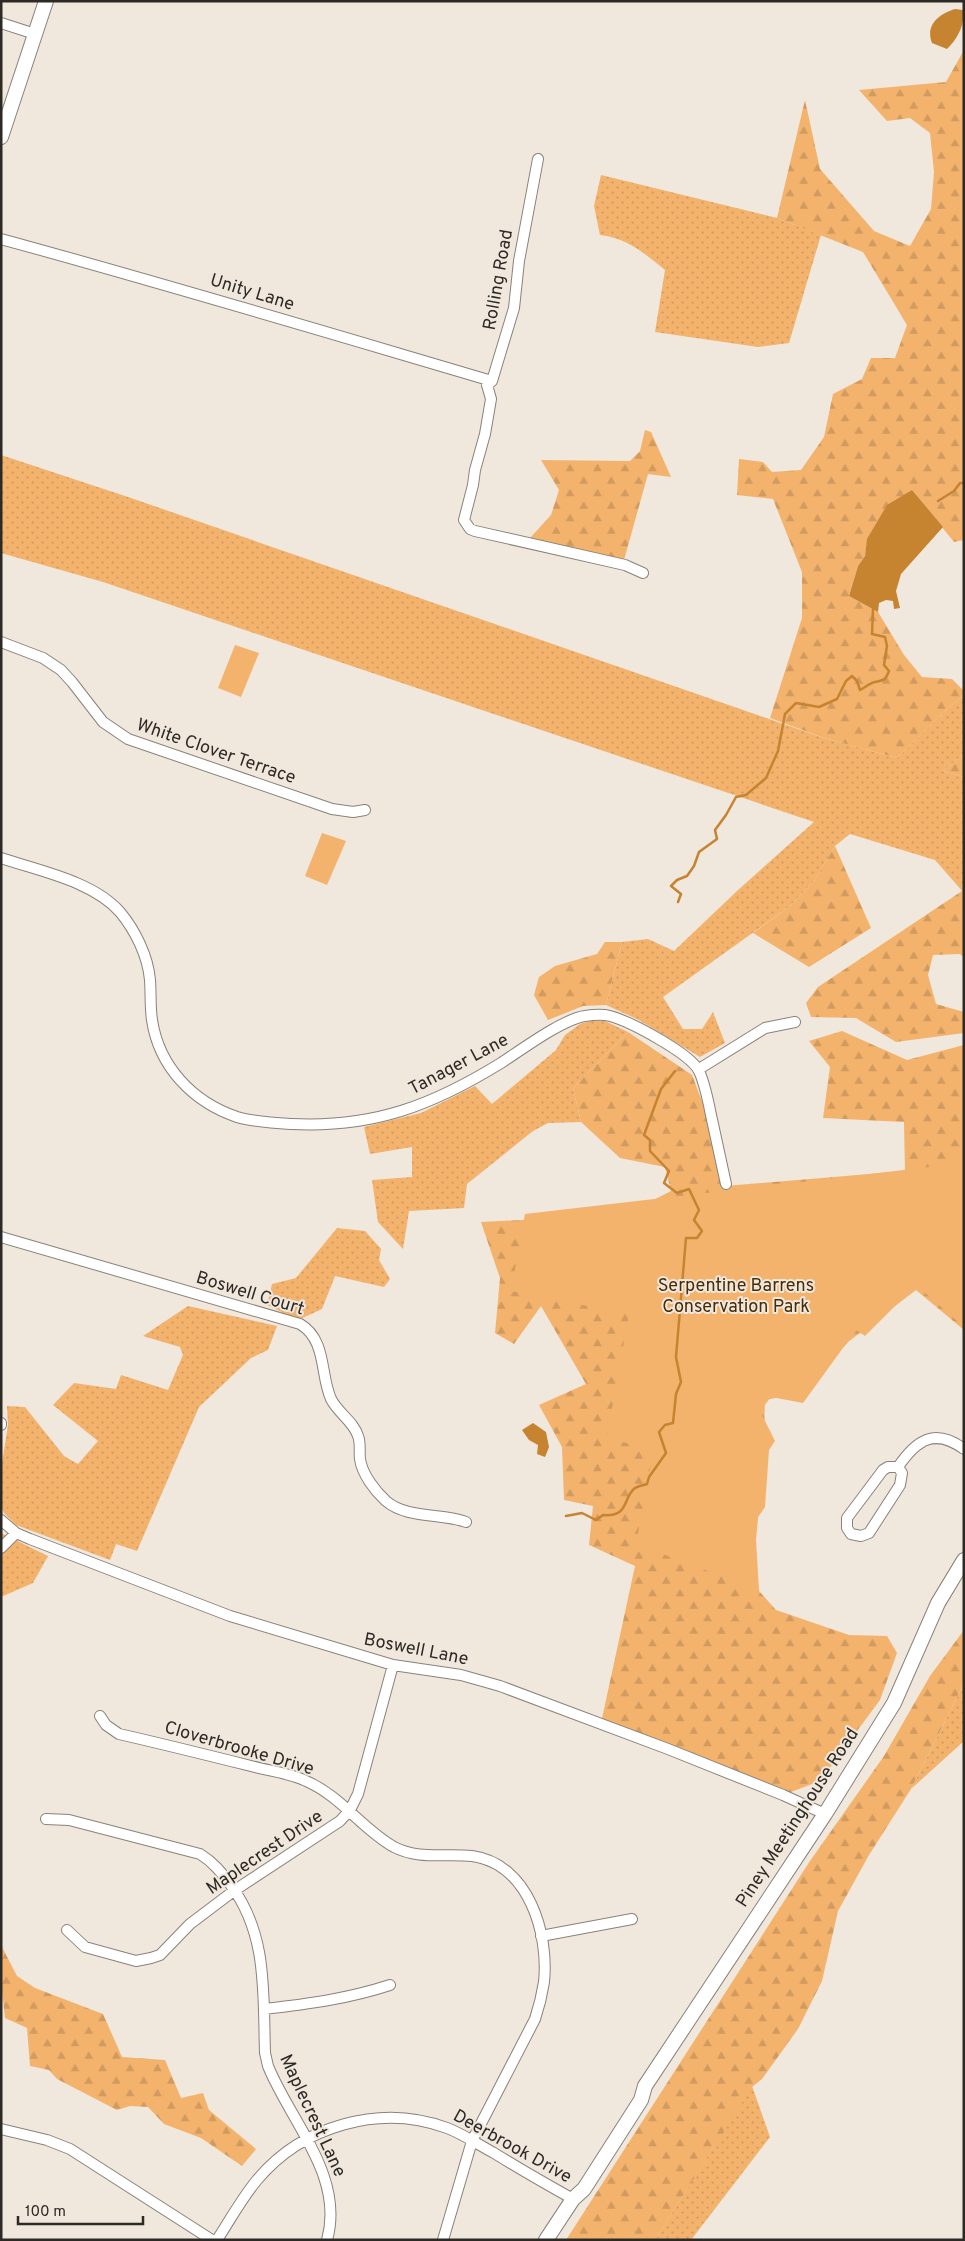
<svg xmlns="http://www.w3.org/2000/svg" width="965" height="2241" font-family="Overpass,sans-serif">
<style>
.grass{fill:url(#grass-dots)}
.forest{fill:url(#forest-firs)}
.park{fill:#f3b36d}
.water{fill:#c68330}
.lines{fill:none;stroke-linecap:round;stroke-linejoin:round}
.stream{stroke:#c68330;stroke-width:2.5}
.street-casing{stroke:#8a8279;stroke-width:12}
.secondary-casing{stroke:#8a8279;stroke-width:16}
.street{stroke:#fff;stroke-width:10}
.secondary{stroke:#fff;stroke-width:14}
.labels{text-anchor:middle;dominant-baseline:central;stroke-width:4;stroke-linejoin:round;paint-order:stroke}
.street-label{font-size:18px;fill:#2d2a26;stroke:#f0e7dd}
.park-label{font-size:18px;fill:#472c08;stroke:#f0e7dd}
</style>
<defs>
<pattern id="grass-dots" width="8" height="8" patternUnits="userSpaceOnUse" patternTransform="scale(1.25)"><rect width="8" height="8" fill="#f3b36d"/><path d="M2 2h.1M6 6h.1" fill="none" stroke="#d19a5e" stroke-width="1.8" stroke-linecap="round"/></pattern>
<pattern id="forest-firs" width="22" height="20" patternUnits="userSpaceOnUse" patternTransform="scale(1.25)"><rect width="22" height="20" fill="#f3b36d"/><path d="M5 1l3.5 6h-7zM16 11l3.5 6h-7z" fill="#d19a5e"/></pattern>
</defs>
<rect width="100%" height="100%" fill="#f0e7dd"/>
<!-- grass -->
<path class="grass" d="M601,175L777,218L821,235L789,343L758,347L655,332L665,270C644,253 627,238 600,235L594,206Z
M1,455L128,497L824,738L897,758L948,708L964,695V754L943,771L964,777V893L935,860L850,834L835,846L814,881L789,907L663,997L683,1029H702L713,1012L725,1043L700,1057L637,1019L606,1005L622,942L648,939L674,951L737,891L814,822L103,582L1,553Z
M590,1021H605L628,1032L573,1088L581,1122L548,1123L533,1131L467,1184L464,1208L409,1211L403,1249L378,1222L372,1180L412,1177V1147L370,1154L364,1127L421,1113L475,1086L492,1104L556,1050L565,1035L580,1024Z
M337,1228L365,1231L381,1249L379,1260L390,1279L384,1287L335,1276L322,1309L298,1320L267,1305L272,1284L296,1278Z
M188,1306L277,1326L268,1350L251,1358L199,1407L137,1551L116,1544L110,1560L16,1525L4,1513L1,1507V1470L8,1425L7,1406L25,1407L64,1456L78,1464L98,1441L53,1405L74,1383L116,1389L121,1375L168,1390L183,1355L180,1347L143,1336Z
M1,1533L48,1556L33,1583L1,1597Z
M964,1683V1741L911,1789Z
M752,2086L770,2137L691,2240H655Z"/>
<!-- forest -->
<path class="forest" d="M964,50V540L954,542L912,490L867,542L865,556L858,566L849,596L878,612L904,655L922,677L952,679L964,691V695L948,708L897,758L824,738L770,718L802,618V572L773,499L737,495L739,459L763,462L772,472L801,470L824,437L833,394L862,379L871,358H895L907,325L863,252L777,218L805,100L820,169L874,231L910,246L931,209L934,172L930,133L910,118L887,121L859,90L946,82Z
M645,430L651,432L671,477L648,474L624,560L530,538L551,515L559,490L541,460L630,461L640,451Z
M964,754V777L943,771Z
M835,846L871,928L809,967L753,933L789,907L814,881Z
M962,891L964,893V958L960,954L933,955L928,975L936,1004L964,1012V1033L896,1042L856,1018L811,1017L806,1003L818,987Z
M605,942H622L606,1005L583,1006L548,1020L534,995L539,977L555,966L597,954Z
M842,1031L907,1060L964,1045V1330L916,1290L848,1342L802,1393L765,1400L763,1465L756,1540L759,1591L776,1610L849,1635L887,1636L897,1653L880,1700L820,1781L783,1795L601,1723L635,1566L589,1545L593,1506L564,1500L562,1447L539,1405L586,1384L541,1306L514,1344L495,1333L500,1278L481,1222L624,1215L671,1191L665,1167L620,1158L581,1122L573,1088L628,1032L692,1075L705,1109L725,1186L905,1171L904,1122L823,1118L830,1067L809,1041Z
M964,1630V1683L911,1789L869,1855L838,1911L822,1981L798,2029L762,2079L752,2087L655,2240H566L810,1861L884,1756L930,1676Z
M1,1945L17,1976L35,1988L103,2014L122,2057L165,2060L181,2098L203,2093L209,2110L256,2149L242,2166L201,2138L164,2124L148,2107L130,2106L117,2110L57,2079L49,2070L30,2066L27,2028L5,2018L1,1980Z"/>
<!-- park -->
<path class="park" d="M235,645L259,653L241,697L218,688Z
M322,833L346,841L327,885L305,876Z
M964,1163V1327L916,1285L865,1336L856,1330L803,1403L771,1397L760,1411L775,1441L769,1450L765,1507L754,1523L758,1590L636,1544L653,1453L607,1436L629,1314L511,1291L525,1214Z"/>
<!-- water -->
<path class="water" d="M955,9L963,10C965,26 957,39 947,49L932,43C925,25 939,14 955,9Z
M912,490L943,527L901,574L896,591L900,608L894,609L893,601L886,600L879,603L878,612L849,596L858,566L865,556L867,539L887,505Z
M533,1423L546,1432L549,1447L545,1457L537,1454L538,1445L529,1440L522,1430Z"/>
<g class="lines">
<!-- stream -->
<path class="stream" d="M938,501L954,491L960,483H964
M678,902L681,894L671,886L677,880L687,876L694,866L699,852L717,839L715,830L726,815L736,797L746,795L766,778L778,751L785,714L796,703L819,707L837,699L846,681L852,676L857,681L860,690C864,688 870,683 875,682C884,680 885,681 889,671L884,665L887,646L885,637L872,634L873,609
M566,1516L582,1513L596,1520L603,1515C630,1517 622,1498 635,1488C638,1486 644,1485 647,1484L649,1477L666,1453L659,1432L665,1425L673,1423L676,1394L681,1382L676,1357L686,1238H697L702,1231L694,1220L699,1210L689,1189L677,1193L664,1183L669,1171L650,1151V1140L644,1135L661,1089L675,1071"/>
<!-- street casing -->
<g class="street-casing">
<path id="street" d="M1,23L35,34
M538,159L519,261L514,308L492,381L487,385L491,399L485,434L475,470L473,485L464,520L470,529L475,531L625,565L643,573
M1,239C166,284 329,333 492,381
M1,642L43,658L61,670L72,682L103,722L128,739L332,809L353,812L365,810
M1,858C39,871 93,881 120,912C135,930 148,956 150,980C151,993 150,1007 152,1020C159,1067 193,1102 237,1117C254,1122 274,1123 292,1124C374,1128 433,1105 501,1063C521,1050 563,1019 585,1016C592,1015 602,1014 610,1016C629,1021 690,1053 699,1071C705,1084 708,1100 711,1115C716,1138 721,1161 726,1184
M699,1069L765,1028L795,1022
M1,1237L300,1324C327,1340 320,1375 331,1399C338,1413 354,1422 358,1436C361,1443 359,1452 360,1459C362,1474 375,1491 386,1501C407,1519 442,1513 466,1522
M1,1423V1425
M888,1467H898L902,1473L900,1485L869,1533L861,1536L851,1534L847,1528V1518L883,1470Z
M898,1467C917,1439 935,1428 964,1449
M1,1520L16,1533L30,1539L230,1616L393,1665L461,1675L500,1686L668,1749L783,1795L825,1814
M1,1548L16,1533
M100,1716L106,1725L119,1734C163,1744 207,1755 251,1766C269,1771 290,1773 306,1781C341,1796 362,1829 394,1847C419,1860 445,1853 472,1856C529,1864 549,1934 544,1982C542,1995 539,2007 535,2019L472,2141L443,2240
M46,1819L69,1820L200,1854C213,1862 221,1872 230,1884C268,1934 263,1993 265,2053L268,2066C290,2121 345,2176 327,2240
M67,1930L85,1947L136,1961L151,1958L160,1955L190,1924L235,1890L340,1821L350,1810L358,1794L393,1665
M541,1936L632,1919
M264,2009C308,2004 347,1999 390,1985
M1,2129L47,2140L70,2149L212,2240
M217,2240C230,2220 242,2198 257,2180C302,2126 380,2103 447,2128C463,2134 479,2145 494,2153C520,2169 546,2184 573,2199"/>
</g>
<!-- secondary casing -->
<g class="secondary-casing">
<path id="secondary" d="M1,137L46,1
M546,2240L573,2199L584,2189L641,2100L645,2086L825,1814L894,1703L938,1603L964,1560"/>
</g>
<!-- street -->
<use href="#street" class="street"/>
<!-- secondary -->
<use href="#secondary" class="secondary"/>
</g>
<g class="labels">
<!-- street labels -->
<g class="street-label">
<text transform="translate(499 280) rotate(-80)">Rolling Road</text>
<text transform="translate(252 293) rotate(17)">Unity Lane</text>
<text transform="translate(216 752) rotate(19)">White Clover Terrace</text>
<text transform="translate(459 1065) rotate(-28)">Tanager Lane</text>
<text transform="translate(250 1294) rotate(17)">Boswell Court</text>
<text transform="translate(416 1650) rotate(11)">Boswell Lane</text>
<text transform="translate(239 1749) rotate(16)">Cloverbrooke Drive</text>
<text transform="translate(798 1818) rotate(-57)">Piney Meetinghouse Road</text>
<text transform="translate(265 1853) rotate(-34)">Maplecrest Drive</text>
<text transform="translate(312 2116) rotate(65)">Maplecrest Lane</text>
<text transform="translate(512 2147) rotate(29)">Deerbrook Drive</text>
</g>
<!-- park labels -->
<g class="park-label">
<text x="736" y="1286">Serpentine Barrens<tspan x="736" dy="21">Conservation Park</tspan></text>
</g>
</g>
<!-- border -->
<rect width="965" height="2241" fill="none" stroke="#2d2a26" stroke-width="5"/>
<!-- scale -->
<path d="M18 2216v8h125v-8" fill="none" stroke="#2d2a26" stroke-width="2.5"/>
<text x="25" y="2216" font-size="15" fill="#2d2a26" stroke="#f0e7dd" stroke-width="4" paint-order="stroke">100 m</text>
</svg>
